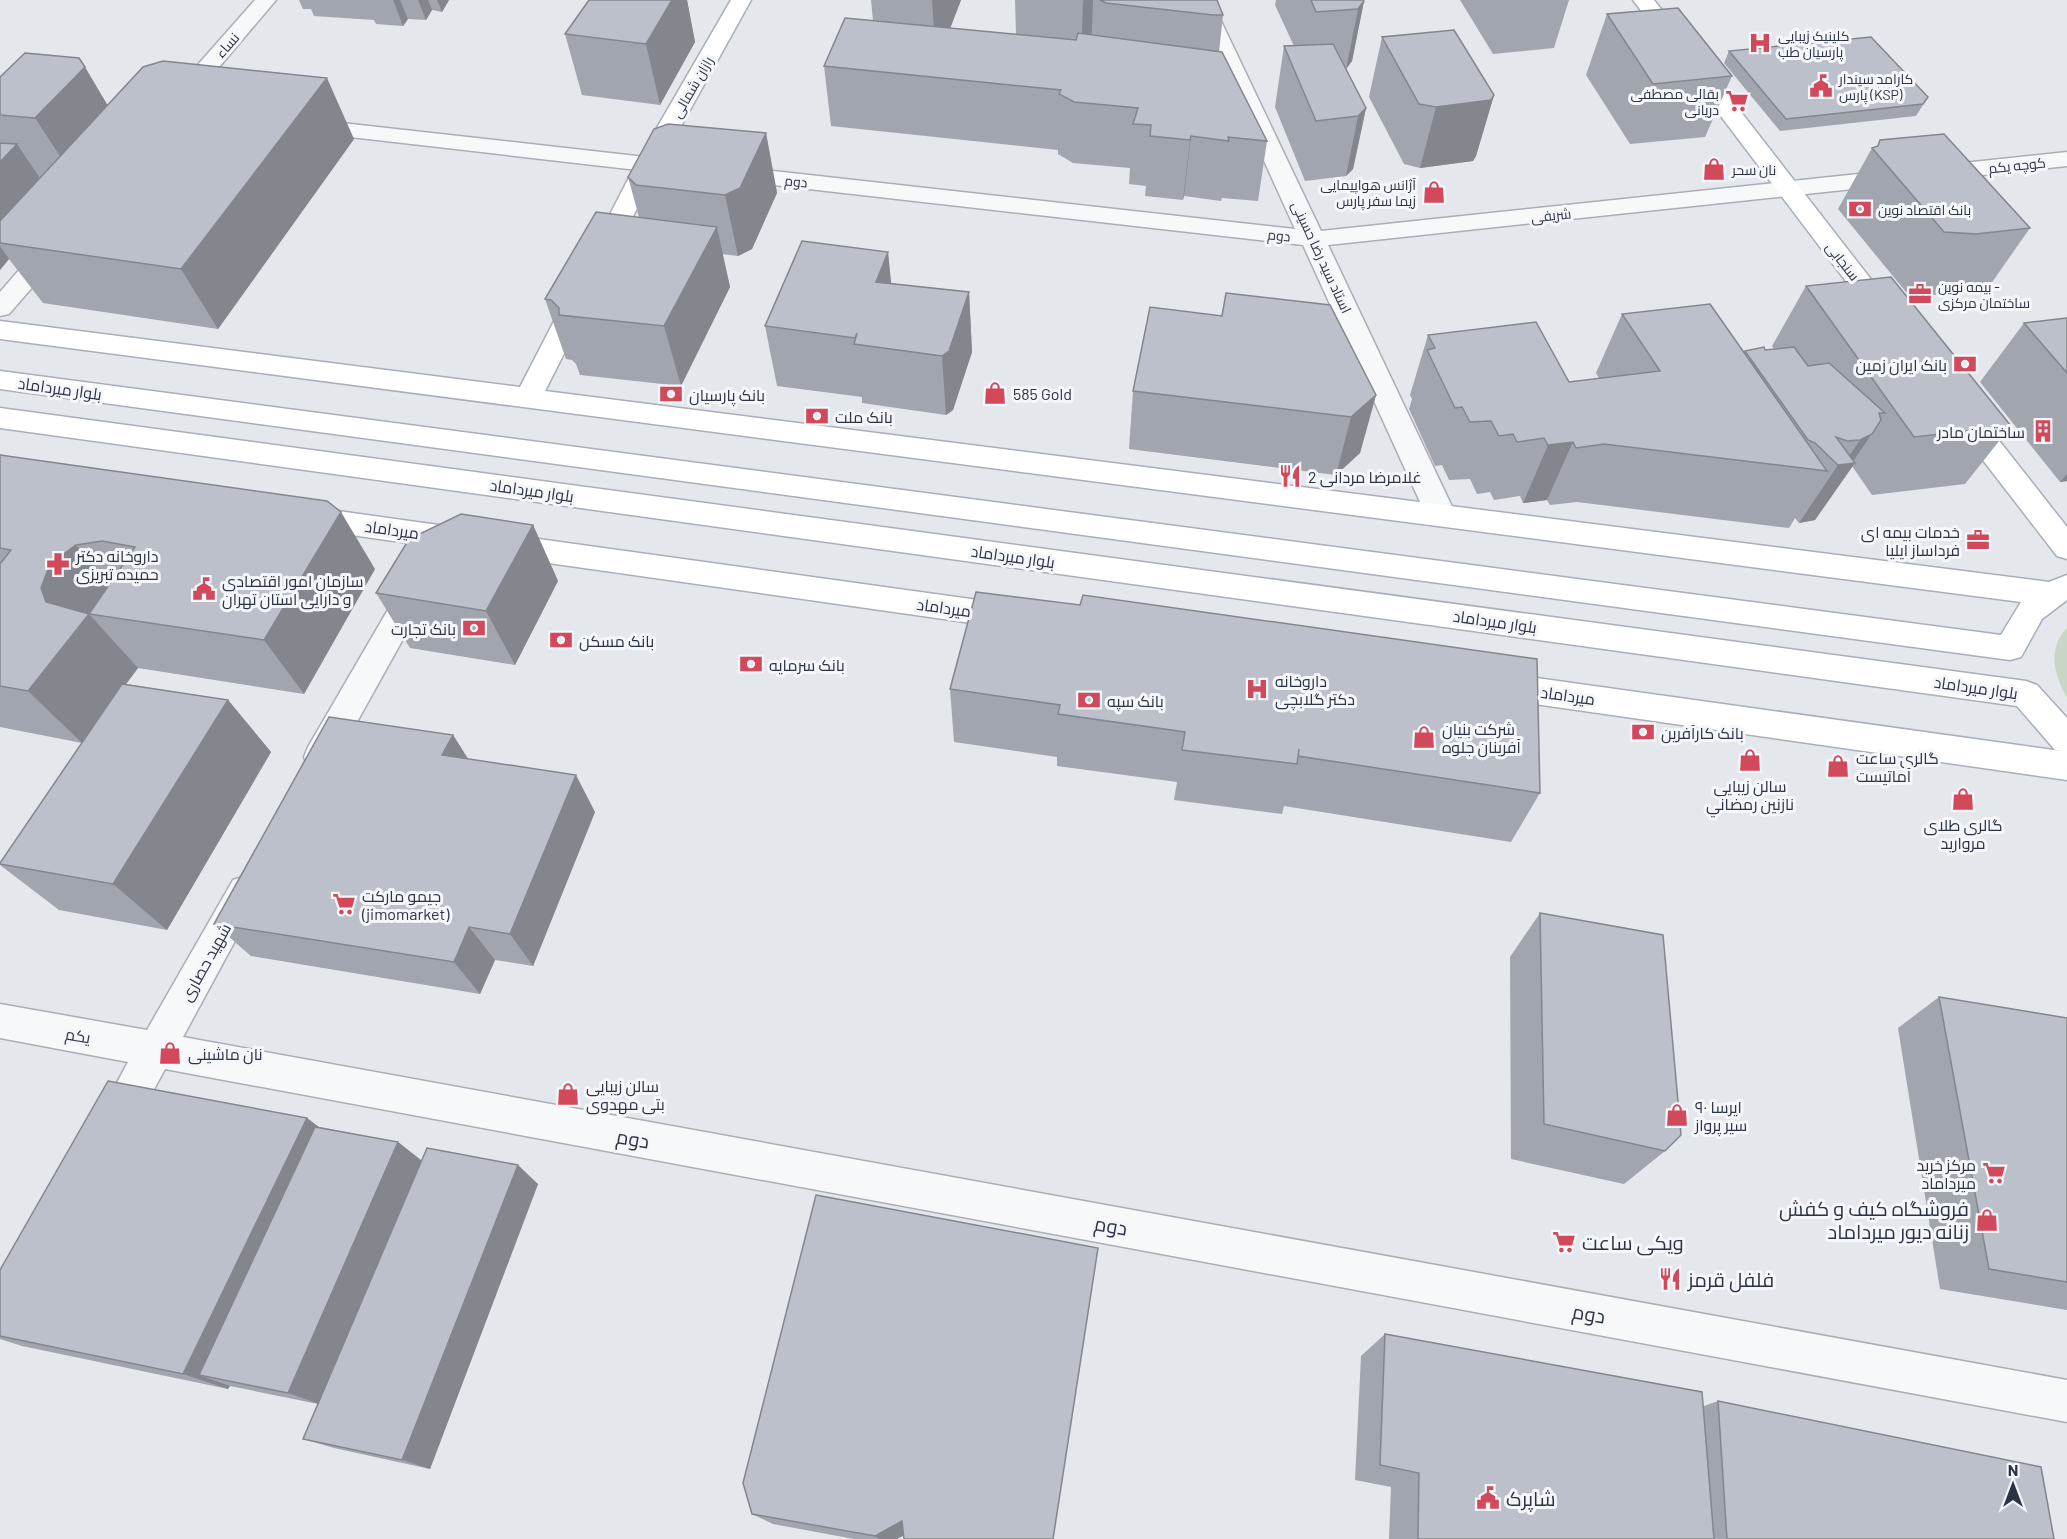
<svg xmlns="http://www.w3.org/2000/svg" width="2067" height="1539" font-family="Barlow,Cairo,sans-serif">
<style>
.green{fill:#c9d6c5}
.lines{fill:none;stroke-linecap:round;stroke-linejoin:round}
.street-casing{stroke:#a9aeb7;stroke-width:3}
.secondary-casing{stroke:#a9aeb7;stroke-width:3}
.street{fill:#f7f8fa;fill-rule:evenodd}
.secondary{fill:#fff;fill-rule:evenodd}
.wall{fill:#a1a5ae}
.shaded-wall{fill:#83868d}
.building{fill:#bbc0ca;stroke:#83868d;stroke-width:1.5}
.labels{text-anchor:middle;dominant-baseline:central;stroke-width:6;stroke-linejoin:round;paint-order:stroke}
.far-poi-label{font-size:14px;fill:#2b3445;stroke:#f4f6f9;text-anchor:start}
.far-street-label{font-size:14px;fill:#2b3445;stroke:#f4f6f9}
.poi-label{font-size:16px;fill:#2b3445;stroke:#f4f6f9;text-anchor:start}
.street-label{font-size:16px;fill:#2b3445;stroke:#f4f6f9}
.near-street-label{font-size:20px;fill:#2b3445;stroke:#f4f6f9}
.near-poi-label{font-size:20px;fill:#2b3445;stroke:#f4f6f9;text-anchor:start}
</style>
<rect width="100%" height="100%" fill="#e4e7ec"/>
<!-- green -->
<path class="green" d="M2067,628V698C2054,675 2047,648 2067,628Z"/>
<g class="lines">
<!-- street casing -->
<g class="street-casing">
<path id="street" d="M255,0H276L187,105L179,107L171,105L168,100L171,95Z
M1191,0H1211L1321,231L2067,152V166L1328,245L1456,515L1451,523L1441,526L1431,523L1426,515L1303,245L729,180L721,178L717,173L721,168L729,166L1295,229Z
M306,119L681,161L689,163L693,168L689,173L681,175L298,131L295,126L298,121Z
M54,238L63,240L66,246L63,252L9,314L0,316V292L45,240Z
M418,573L429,577L433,585L332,767L320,771L308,767L304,757L308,747L407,577Z
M245,876L257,880L262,891L183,1037L2067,1380V1422L165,1069L127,1139L113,1145L99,1139L94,1126L128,1062L0,1038V1004L147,1030L233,880Z"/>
</g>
<!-- secondary casing -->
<g class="secondary-casing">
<path id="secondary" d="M731,0H751L660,164L613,255L610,261L601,263L592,261L589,255L636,164Z
M1633,0H1654L1894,309L1898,315L1894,321L1885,324L1876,321Z
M579,290L588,292L592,298L545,391L2049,582L2067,575V600L2042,619L2021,657L2010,660L0,389V371L2001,635L2021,602L0,339V321L520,387L566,298L570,292Z
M1965,407L1975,410L2067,527V559L2057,556L1955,424L1951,417L1955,410Z
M0,408L2026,681L2037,685L2067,718V780L1493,698L1482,694L1477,685L1482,676L1493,672L2061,751L2055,750L2017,706L0,428Z
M302,506L1014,605L1025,609L1029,617L1025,625L1014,629L302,528L292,525L287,517L292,509Z"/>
</g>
<!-- street -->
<use href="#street" class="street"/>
<!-- secondary -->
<use href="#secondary" class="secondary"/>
</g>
<!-- wall -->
<path class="wall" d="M299,0H449L442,12L432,10L426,20L408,19L403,26L376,24L374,20L314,16L311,9H303Z
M589,0H687L695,42L660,105L582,95L565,34Z
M871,0H961L950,28L1016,34L1015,0H1217L1223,15L1219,52L1267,141L1258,201L1222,198L1221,201L1184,196L1183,200L1145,196L1146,186L1129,184L1130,168L1073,163L1058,154V150L831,126L824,66L873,21Z
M1276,0H1363L1364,1L1352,61L1346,69L1366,108L1353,169L1346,176L1305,181L1275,107L1284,46H1294L1275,5Z
M1460,0H1569L1554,48L1493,54Z
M1607,14L1732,76L1705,137L1630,144L1586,75Z
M1382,37L1494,95L1476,156L1473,161L1420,168L1404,164L1369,97Z
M1729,51L1928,97L1916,116L1780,131L1724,63Z
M79,58L108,106L354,139L218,329L43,303L9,259L0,270V77Z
M766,133L777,193L752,249L738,256L722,254L730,287L681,386L580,375L576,364L572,360L566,359L545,299L639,217L628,177Z
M1880,140L2030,228L1988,288L1937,295L1906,292L1838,209L1872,148L1877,146Z
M888,252L891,284L969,292L972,352L953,410L946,415L862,403V397L777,386L765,326Z
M1806,286L2011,426L1965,484L1872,495L1852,466L1815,520L1799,523L1795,518L1789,528L1577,502L1550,505L1547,500L1523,503L1520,496L1494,500L1490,492L1477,494L1470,479L1449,480L1442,465L1435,466L1409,409L1412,399L1410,395L1428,335L1569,382L1599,378L1596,373L1622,314L1744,352L1745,351L1774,349L1772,346Z
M1222,316L1376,395L1360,453L1336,475L1129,449L1133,391Z
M2067,318V481L2060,482L1980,382L2024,323Z
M0,455L375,569L304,694L138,668L98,624L138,668L126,684L228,700L271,752L167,930L59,910L0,865V863L82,743L0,727Z
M533,525L558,581L515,665L410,648L376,593Z
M976,592L1540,793L1511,842L1284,806L1282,814L1174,800L1177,782L1057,766V757L954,742L950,689Z
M453,735L468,759L595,812L533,966L495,960L480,994L251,956L214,924Z
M1540,913L1665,1151L1624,1184L1511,1159L1510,957Z
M1939,997L2067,1018V1310L1940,1289L1898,1028Z
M320,1127L398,1142L422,1161L538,1184L430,1469L334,1448L303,1439L318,1404L230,1386L228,1389L22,1346L0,1339V1270Z
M1385,1334L1704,1406L1718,1401L2054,1539H1389L1391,1487L1355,1480L1361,1356Z
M752,1514L903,1535L897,1539H854L773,1524Z"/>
<!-- shaded-wall -->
<path class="shaded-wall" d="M393,0H400L408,19L403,26Z
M418,0H428L432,10L426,20Z
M437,0H449L442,12Z
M672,0H687L695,42L660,105L646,44Z
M932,0H961L945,42L935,46Z
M1084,0H1093L1091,55L1081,61L1083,1Z
M1364,1L1352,61L1346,69L1358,9Z
M85,67L121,128L75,179L35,118Z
M327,78L354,139L218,329L181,269Z
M1494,95L1476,156L1473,161L1420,168L1436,107Z
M1366,108L1353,169L1346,176L1358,116Z
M766,133L777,193L752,249L738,256L725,195Z
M1191,136L1184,196L1183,200L1190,140Z
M17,144L58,205L0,243V162Z
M717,227L730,287L681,386L664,326Z
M0,246L9,259L0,270Z
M888,252L894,312L876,282Z
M969,292L972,352L953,410L946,415L942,356Z
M1376,395L1360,453L1336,475L1351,417Z
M1881,420L1852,463H1855L1815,520L1799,523L1838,465H1843L1860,440Z
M1573,442L1547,500L1523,503L1548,445Z
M2067,474V481L2060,482Z
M341,512L375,569L304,694L264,640Z
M533,525L558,581L515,665L486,611Z
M76,545L124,600L89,614L138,668L82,743L28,691L46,602L41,588L50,564Z
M228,700L271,752L167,930L113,884Z
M453,735L477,773L442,755Z
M576,775L595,812L533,966L510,934Z
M469,927L495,960L480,994L454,962Z
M307,1118L342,1144L199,1375L230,1386L228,1389L183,1374Z
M398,1142L422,1161L319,1404L288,1393Z
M518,1165L538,1184L430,1469L402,1460Z
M902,1521L912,1531L897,1539H879L875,1536Z"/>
<!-- building -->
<path class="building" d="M589,0H672L646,44L565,34Z
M1100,0H1217L1223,15H1213L1106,3Z
M1311,0H1363L1364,1L1358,9L1316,12Z
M1678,8L1732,76L1653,84L1607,14Z
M845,18L1076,40L1078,33L1222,52L1267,141L1228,137L1229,141L1191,136L1190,140L1150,136L1151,125L1133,124L1138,108L1074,102L1059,94L1061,90L824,66Z
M1454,30L1494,95L1491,100L1436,107L1419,104L1382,37Z
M1871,37L1928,97L1923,104L1786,119L1729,51Z
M1333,44L1366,108L1358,116L1316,121L1284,46Z
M25,53L79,58L85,67L35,118L0,115V77Z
M163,61L327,78L181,269L0,243V221L143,67Z
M668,124L766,133L740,188L725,195L636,185L628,177L654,129Z
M1944,134L2030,228L1976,234L1944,232L1872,148L1878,146L1880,140Z
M0,143L17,144L0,162Z
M596,212L717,227L664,326L559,315V308L551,300L545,299Z
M802,241L888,252L876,282L969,292L949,351L942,356L854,344L857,333L855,338L765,326Z
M1891,277L2011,426L1914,437L1806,286Z
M1226,293L1330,305L1376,395L1351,417L1133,391L1150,307L1222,316Z
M1710,304L1827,471L1604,444L1576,448L1573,442L1548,445L1544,438L1517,442L1513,434L1499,436L1491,421L1470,422L1462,407L1455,408L1427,350L1435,348L1428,335L1536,322L1569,382L1660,371L1622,314Z
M2067,318V373L2024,323Z
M1764,347L1765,350L1794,347L1808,366L1829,363L1885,413H1879L1881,420L1872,434L1860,440L1847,441L1836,437L1855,463L1838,465L1815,443L1808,440L1745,351Z
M0,455L327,501L341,512L264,640L89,614L135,547L102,541L76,545L50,564L41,588L46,602L89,614L28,691L0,686V564L11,550L0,548Z
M461,514L533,525L486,611L376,593L409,539Z
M976,592L1080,605L1083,595L1537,659L1540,793L1298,756L1299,749L1297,764L1182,750L1185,732L1058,714L1060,705L950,689Z
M122,684L228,700L113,884L0,864V863Z
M329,717L453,735L442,755L576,775L510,934L469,927L454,962L214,924Z
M1540,913L1663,935L1681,1135L1665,1151L1544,1124Z
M1939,997L2067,1018V1282L1989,1269Z
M108,1081L307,1118L183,1374L0,1336V1270Z
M315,1127L398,1142L288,1393L199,1375Z
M427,1148L518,1165L402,1460L303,1439Z
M816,1195L1098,1248L1053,1539H904L902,1521L875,1536L752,1514L743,1483Z
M1385,1334L1702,1392L1714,1539H1418L1419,1473L1380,1465Z
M1718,1401L2041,1467L2054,1539H1727Z"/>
<!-- icons -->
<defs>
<g id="hospital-bare" transform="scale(1.8)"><path d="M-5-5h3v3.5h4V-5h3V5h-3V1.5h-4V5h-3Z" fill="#d1495b" stroke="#f4f6f9" stroke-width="2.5" paint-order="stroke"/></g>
<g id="civic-bare" transform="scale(1.8)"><path d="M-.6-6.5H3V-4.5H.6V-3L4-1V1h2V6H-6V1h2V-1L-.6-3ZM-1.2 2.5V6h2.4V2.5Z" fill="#d1495b" stroke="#f4f6f9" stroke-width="2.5" paint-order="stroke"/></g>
<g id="supermarket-bare" transform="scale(1.8)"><path d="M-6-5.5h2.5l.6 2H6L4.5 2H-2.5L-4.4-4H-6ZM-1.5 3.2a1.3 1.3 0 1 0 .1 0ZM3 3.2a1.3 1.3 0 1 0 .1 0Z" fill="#d1495b" stroke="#f4f6f9" stroke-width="2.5" paint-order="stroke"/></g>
<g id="shop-bare" transform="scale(1.8)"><path d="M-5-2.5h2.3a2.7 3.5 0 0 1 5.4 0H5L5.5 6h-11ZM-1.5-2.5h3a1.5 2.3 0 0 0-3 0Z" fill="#d1495b" stroke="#f4f6f9" stroke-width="2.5" paint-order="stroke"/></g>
<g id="bank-bare" transform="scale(1.8)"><path d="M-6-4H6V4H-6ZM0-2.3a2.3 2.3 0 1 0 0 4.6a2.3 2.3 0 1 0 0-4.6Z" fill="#d1495b" stroke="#f4f6f9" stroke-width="2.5" paint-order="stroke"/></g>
<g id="office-bare" transform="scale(1.8)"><path d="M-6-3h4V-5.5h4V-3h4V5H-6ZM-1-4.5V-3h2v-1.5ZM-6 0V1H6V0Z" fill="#d1495b" stroke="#f4f6f9" stroke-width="2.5" paint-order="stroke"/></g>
<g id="building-bare" transform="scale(1.8)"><path d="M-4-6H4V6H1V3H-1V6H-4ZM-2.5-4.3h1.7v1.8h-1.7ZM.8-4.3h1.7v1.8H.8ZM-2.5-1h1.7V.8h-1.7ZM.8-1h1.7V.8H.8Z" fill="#d1495b" stroke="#f4f6f9" stroke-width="2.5" paint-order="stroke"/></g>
<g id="restaurant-bare" transform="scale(1.8)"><path d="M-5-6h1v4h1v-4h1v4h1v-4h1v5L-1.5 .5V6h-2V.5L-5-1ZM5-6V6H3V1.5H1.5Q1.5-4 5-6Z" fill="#d1495b" stroke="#f4f6f9" stroke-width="2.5" paint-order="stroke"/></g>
<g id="pharmacy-bare" transform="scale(1.8)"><path d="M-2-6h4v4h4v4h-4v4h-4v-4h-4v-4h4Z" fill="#d1495b" stroke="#f4f6f9" stroke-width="2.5" paint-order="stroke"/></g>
</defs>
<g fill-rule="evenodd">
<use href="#hospital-bare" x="1760" y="43"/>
<use href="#civic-bare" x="1821" y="86"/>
<use href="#supermarket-bare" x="1737" y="101"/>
<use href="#shop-bare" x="1714" y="169"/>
<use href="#shop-bare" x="1434" y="192"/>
<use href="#bank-bare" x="1860" y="209"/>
<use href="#office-bare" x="1920" y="294"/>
<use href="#bank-bare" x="1965" y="364"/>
<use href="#shop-bare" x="995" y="393"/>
<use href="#bank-bare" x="671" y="394"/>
<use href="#bank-bare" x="817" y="416"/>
<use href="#building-bare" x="2043" y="431"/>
<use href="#restaurant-bare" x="1290" y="476"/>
<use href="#office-bare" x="1978" y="540"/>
<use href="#pharmacy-bare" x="58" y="564"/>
<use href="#civic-bare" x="204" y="589"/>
<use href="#bank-bare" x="474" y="628"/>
<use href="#bank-bare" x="561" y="640"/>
<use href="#bank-bare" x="751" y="664"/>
<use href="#hospital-bare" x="1257" y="689"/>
<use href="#bank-bare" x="1089" y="700"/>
<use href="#bank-bare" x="1643" y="732"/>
<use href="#shop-bare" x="1424" y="737"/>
<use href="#shop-bare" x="1750" y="760"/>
<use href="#shop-bare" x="1838" y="766"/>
<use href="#shop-bare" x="1963" y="799"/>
<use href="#supermarket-bare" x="344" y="904"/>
<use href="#shop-bare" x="170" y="1053"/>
<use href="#shop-bare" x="568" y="1094"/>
<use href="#shop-bare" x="1677" y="1115"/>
<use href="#supermarket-bare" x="1994" y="1173"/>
<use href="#shop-bare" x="1987" y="1220"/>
<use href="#supermarket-bare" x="1564" y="1242"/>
<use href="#restaurant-bare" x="1670" y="1279"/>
<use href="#civic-bare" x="1488" y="1498"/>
</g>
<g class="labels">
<!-- far-poi labels -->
<g class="far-poi-label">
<text x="1778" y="35">کلینیک زیبایی<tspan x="1778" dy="16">پارسیان طب</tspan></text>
<text x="1839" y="78">کارامد سپندار<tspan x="1839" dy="16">پارس (KSP)</tspan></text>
<text x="1719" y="93" text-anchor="end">بقالی مصطفی<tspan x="1719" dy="16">دریانی</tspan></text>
<text x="1732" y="169">نان سحر</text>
<text x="1416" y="184" text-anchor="end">آژانس هواپیمایی<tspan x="1416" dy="16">زیما سفر پارس</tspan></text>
<text x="1878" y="209">بانک اقتصاد نوین</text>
<text x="1938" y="286">بیمه نوین -<tspan x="1938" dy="16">ساختمان مرکزی</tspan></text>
</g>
<!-- far-street labels -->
<g class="far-street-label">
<text transform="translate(227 45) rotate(-49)">نساء</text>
<text transform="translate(692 87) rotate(-60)">رازان شمالی</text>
<text transform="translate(2017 165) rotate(-6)">کوچه یکم</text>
<text transform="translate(796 181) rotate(6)">دوم</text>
<text transform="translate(1551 215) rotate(-6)">شریفی</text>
<text transform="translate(1279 235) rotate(6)">دوم</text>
<text transform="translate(1322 257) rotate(65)">استاد سید رضا حسینی</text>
<text transform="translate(1843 261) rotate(52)">سنجابی</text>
</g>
<!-- poi labels -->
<g class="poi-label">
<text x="1947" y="364" text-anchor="end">بانک ایران زمین</text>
<text x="1013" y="393">585 Gold</text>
<text x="689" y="394">بانک پارسیان</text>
<text x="835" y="416">بانک ملت</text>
<text x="2025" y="431" text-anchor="end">ساختمان مادر</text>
<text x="1308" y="476">غلامرضا مردانی 2</text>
<text x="1960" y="531" text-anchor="end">خدمات بیمه ای<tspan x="1960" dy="18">فرداساز ایلیا</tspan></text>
<text x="76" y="555">داروخانه دکتر<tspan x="76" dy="18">حمیده تبریزی</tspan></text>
<text x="222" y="580">سازمان امور اقتصادی<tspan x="222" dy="18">و دارایی استان تهران</tspan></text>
<text x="456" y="628" text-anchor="end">بانک تجارت</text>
<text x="579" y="640">بانک مسکن</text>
<text x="769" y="664">بانک سرمایه</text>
<text x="1275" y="680">داروخانه<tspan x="1275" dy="18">دکتر گلابچی</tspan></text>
<text x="1107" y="700">بانک سپه</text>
<text x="1442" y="728">شرکت بنیان<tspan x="1442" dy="18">آفرینان جلوه</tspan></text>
<text x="1661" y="732">بانک کارآفرین</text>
<text x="1856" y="757">گالری ساعت<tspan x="1856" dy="18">آماتیست</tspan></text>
<text x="1750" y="785" text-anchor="middle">سالن زیبایی<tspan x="1750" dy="18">نازنين رمضاني</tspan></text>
<text x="1963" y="824" text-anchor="middle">گالری طلای<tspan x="1963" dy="18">مروارید</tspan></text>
<text x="362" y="895">جیمو مارکت<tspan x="362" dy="18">(jimomarket)</tspan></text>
<text x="188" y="1053">نان ماشینی</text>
<text x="586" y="1085">سالن زیبایی<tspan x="586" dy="18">بتی مهدوی</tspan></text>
<text x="1695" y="1106">ایرسا ۹۰<tspan x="1695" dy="18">سیر پرواز</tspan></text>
<text x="1976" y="1164" text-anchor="end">مرکز خرید<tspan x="1976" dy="18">میرداماد</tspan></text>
</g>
<!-- street labels -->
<g class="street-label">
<text transform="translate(60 388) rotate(8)">بلوار میرداماد</text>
<text transform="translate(532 490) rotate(8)">بلوار میرداماد</text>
<text transform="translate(392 529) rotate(8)">میرداماد</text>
<text transform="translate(1013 556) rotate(8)">بلوار میرداماد</text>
<text transform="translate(944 607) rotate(8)">میرداماد</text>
<text transform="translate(1495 621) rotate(8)">بلوار میرداماد</text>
<text transform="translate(1976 687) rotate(8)">بلوار میرداماد</text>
<text transform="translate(1568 695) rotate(8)">میرداماد</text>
<text transform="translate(205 962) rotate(-61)">شهید حصاری</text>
<text transform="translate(78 1035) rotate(10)">یکم</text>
</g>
<!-- near-street labels -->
<g class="near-street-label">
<text transform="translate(633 1138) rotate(10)">دوم</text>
<text transform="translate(1111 1225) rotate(10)">دوم</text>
<text transform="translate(1589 1313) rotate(10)">دوم</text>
</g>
<!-- near-poi labels -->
<g class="near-poi-label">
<text x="1969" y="1208" text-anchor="end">فروشگاه کیف و کفش<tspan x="1969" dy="23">زنانه دیور میرداماد</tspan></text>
<text x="1582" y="1242">ویکی ساعت</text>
<text x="1688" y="1279">فلفل قرمز</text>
<text x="1506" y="1498">شاپرک</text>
</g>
</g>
<!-- north arrow -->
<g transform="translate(2013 1485)" stroke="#f4f6f9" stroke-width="4.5" paint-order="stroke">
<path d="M0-4.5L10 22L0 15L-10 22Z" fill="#2b3445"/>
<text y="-9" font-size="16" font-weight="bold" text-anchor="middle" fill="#2b3445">N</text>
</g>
</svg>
